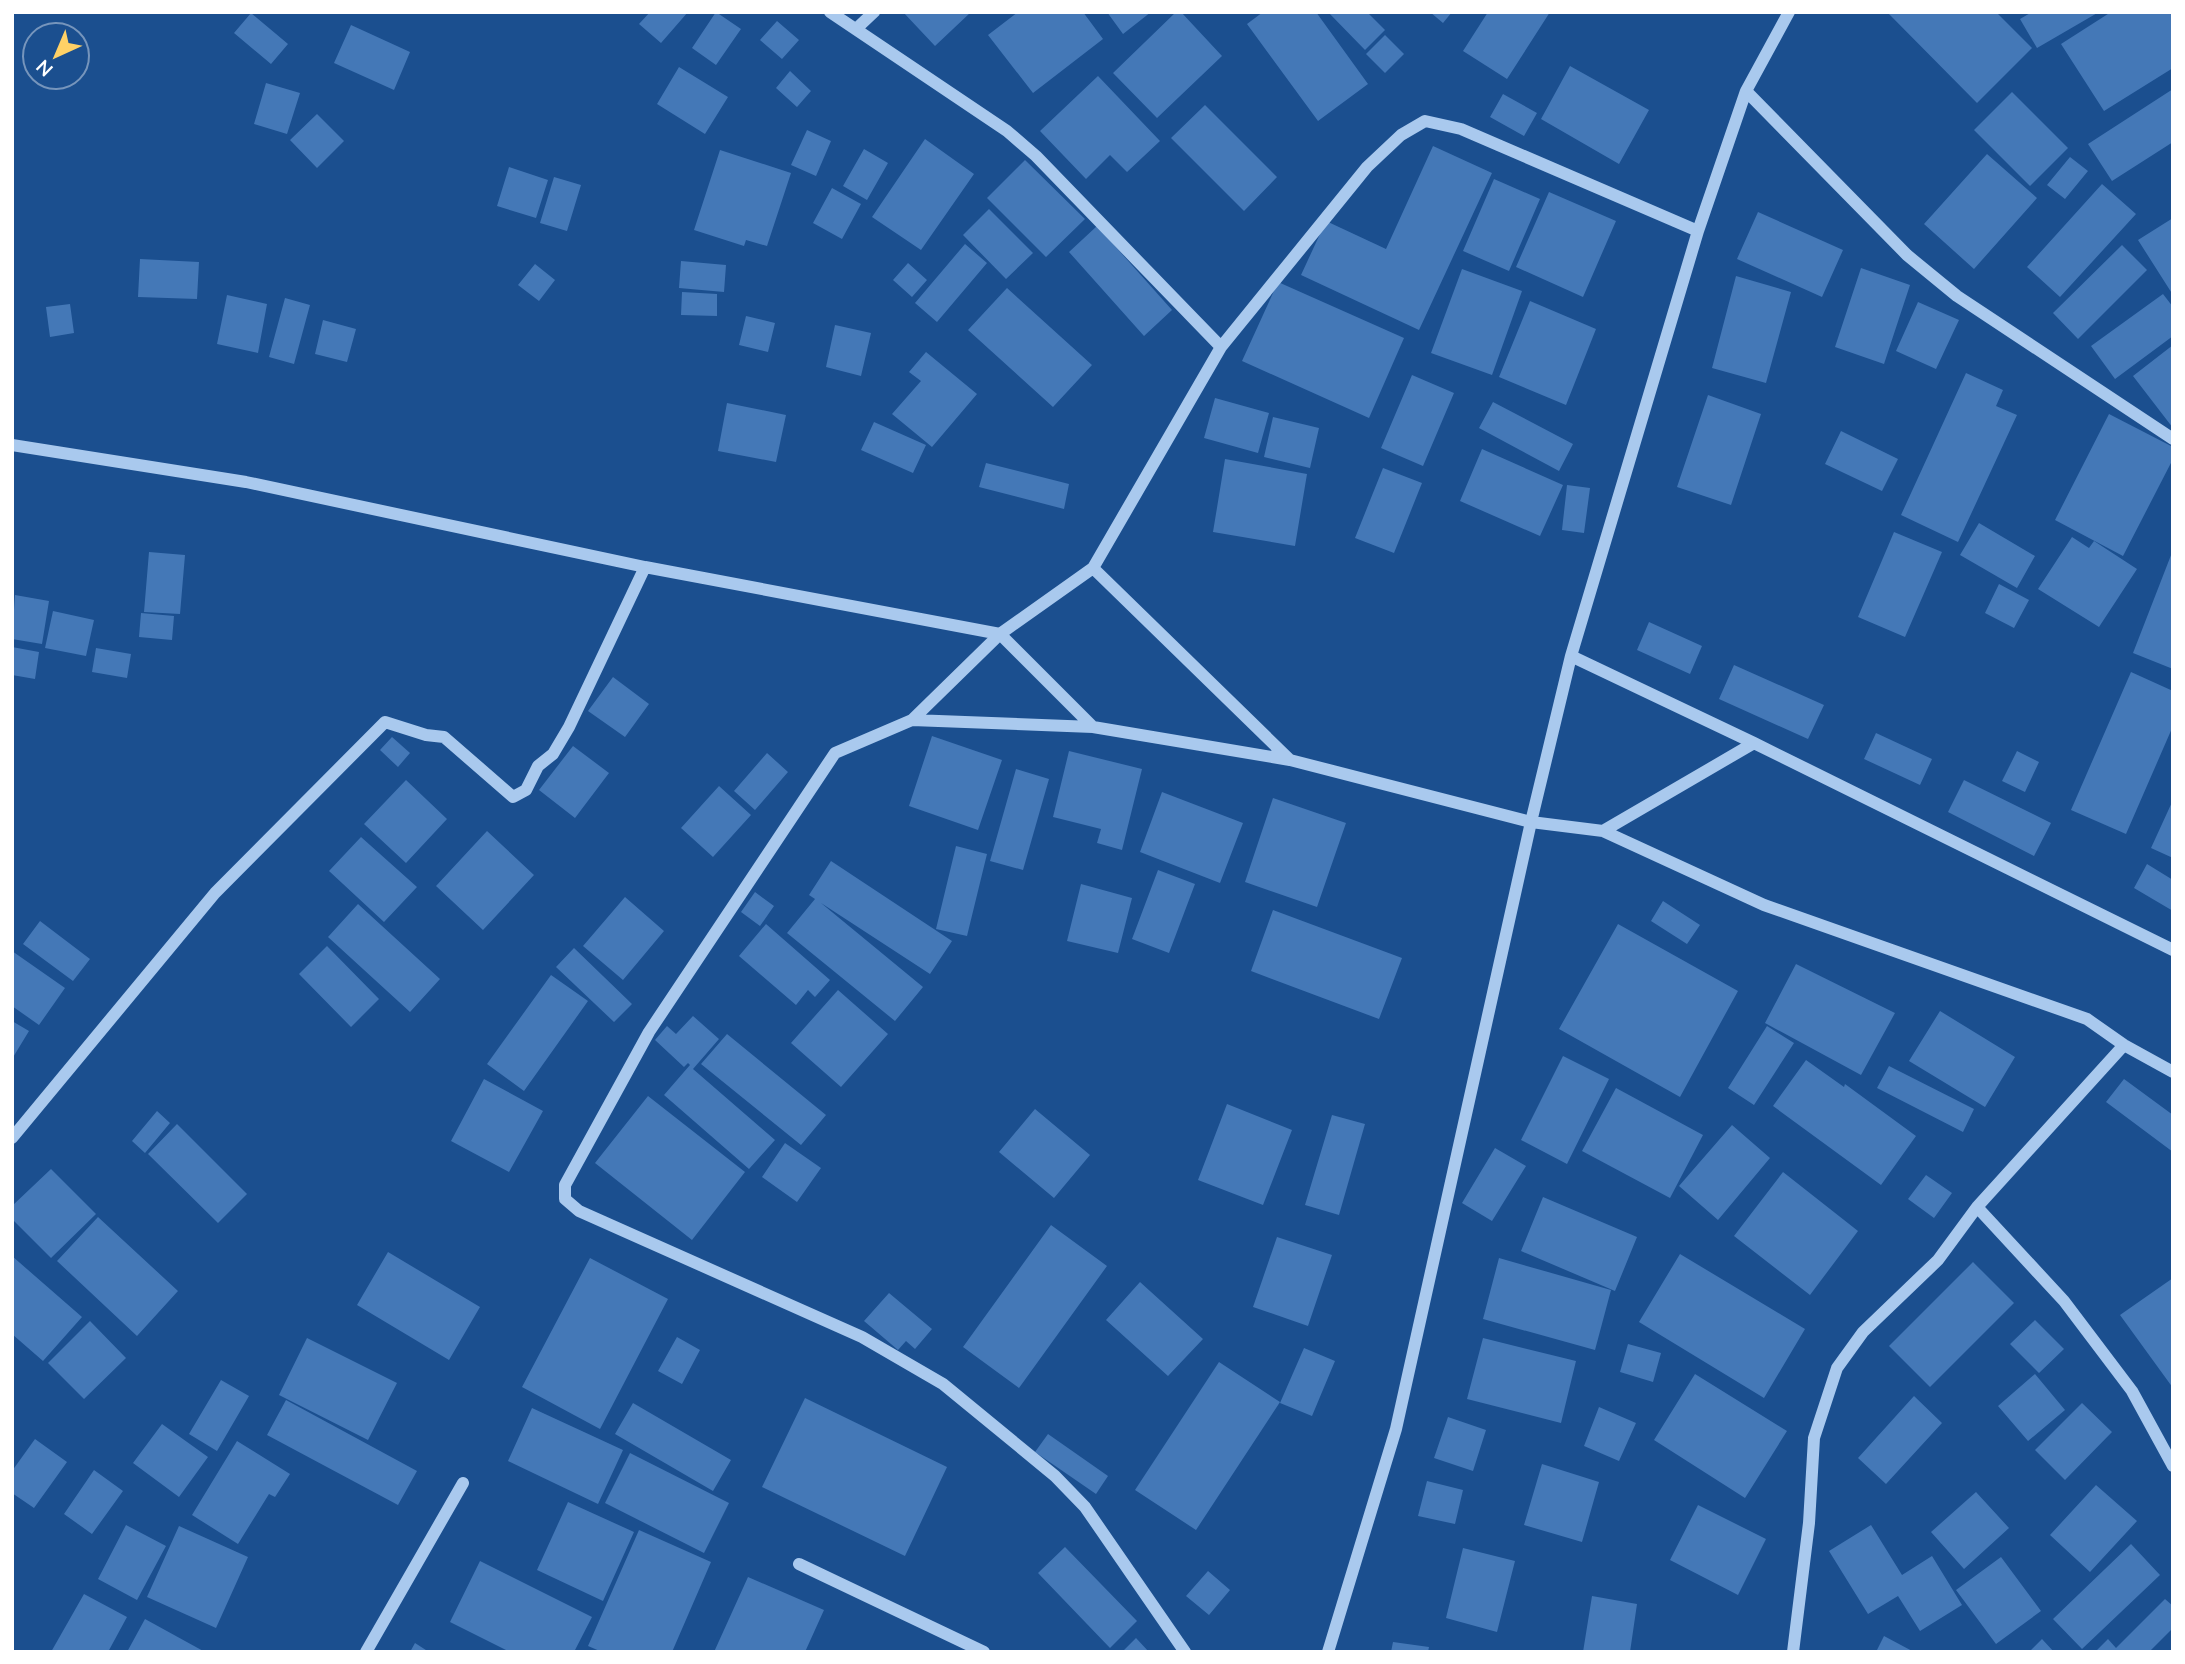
<svg xmlns="http://www.w3.org/2000/svg" width="2185" height="1664" font-family="'Nunito Sans',sans-serif">
<style>
.building{fill:#4478b7}
.lines{fill:none;stroke-linecap:round;stroke-linejoin:round}
.minor{stroke:#a9c9ee;stroke-width:12}
</style>
<rect width="100%" height="100%" fill="#1b4f8f"/>
<!-- building -->
<path class="building" d="M650,12H688L661,43L639,24Z
M716,12L741,29L716,65L692,48Z
M903,12H971L935,46Z
M1018,12H1083L1103,39L1033,93L988,35Z
M1107,12H1151L1123,34Z
M1176,12H1181L1222,56L1157,118L1113,73Z
M1263,12H1316L1368,84L1318,121L1247,24Z
M1328,12H1367L1385,30L1365,50Z
M1430,12H1452L1443,23Z
M1488,12H1550L1507,79L1463,51Z
M1887,12H1996L2032,48L1977,103Z
M2032,12H2099L2037,48L2020,19Z
M2111,12H2173V68L2104,111L2061,44Z
M251,13L288,44L271,64L234,33Z
M777,21L799,40L782,59L760,40Z
M351,25L410,52L394,90L334,63Z
M1385,35L1404,54L1385,73L1366,54Z
M1570,66L1649,110L1619,164L1541,119Z
M679,67L728,97L705,134L657,104Z
M790,71L811,91L797,107L776,88Z
M1098,76L1160,141L1127,172L1110,155L1086,179L1040,131Z
M266,83L300,93L287,134L254,124Z
M2173,89V142L2112,181L2088,144Z
M2012,92L2068,148L2030,186L1974,130Z
M1503,94L1537,113L1524,136L1490,117Z
M1205,105L1277,177L1244,211L1171,138Z
M317,114L344,141L317,168L290,140Z
M807,130L831,141L816,176L791,165Z
M925,139L974,174L921,250L872,217Z
M1433,146L1492,173L1419,330L1301,275L1326,221L1386,249Z
M864,149L888,163L867,200L843,186Z
M720,150L791,173L767,246L746,240L744,246L694,230Z
M1987,154L2037,198L1974,269L1924,224Z
M2070,157L2088,171L2065,199L2047,185Z
M1025,160L1085,219L1046,257L987,198Z
M509,167L548,180L536,218L497,206Z
M554,177L581,185L567,231L540,223Z
M1494,179L1540,199L1509,271L1463,251Z
M2102,184L2136,214L2060,297L2027,267Z
M832,188L861,204L842,239L813,223Z
M1549,192L1616,221L1583,297L1516,267Z
M989,209L1033,253L1006,279L963,235Z
M1758,212L1843,250L1822,297L1737,259Z
M2173,218V295L2138,240Z
M1097,226L1172,310L1144,336L1069,252Z
M965,244L987,263L937,322L915,303Z
M2122,245L2147,270L2078,339L2053,313Z
M140,259L199,262L197,299L138,297Z
M681,261L726,265L724,292L679,288Z
M908,263L927,280L912,297L893,280Z
M535,264L555,280L539,301L518,285Z
M1861,268L1910,285L1884,364L1835,347Z
M1462,269L1522,291L1492,375L1431,353Z
M1736,276L1791,292L1766,383L1712,368Z
M1278,282L1404,338L1369,418L1242,361Z
M1007,288L1092,365L1053,407L968,330Z
M682,292L717,294V316L681,315Z
M2163,294L2173,307V336L2115,379L2091,346Z
M227,295L267,304L258,353L217,344Z
M285,298L310,305L294,364L269,357Z
M1530,301L1596,329L1566,405L1499,377Z
M1918,302L1959,320L1936,369L1896,351Z
M70,304L74,333L50,337L46,307Z
M746,316L775,323L768,352L739,345Z
M323,320L356,329L347,362L315,354Z
M835,325L871,333L861,376L826,367Z
M2173,345V428L2133,376Z
M926,352L977,394L932,447L892,414L921,381L909,372Z
M1966,373L2003,390L1996,406L2017,415L1958,542L1901,515Z
M1412,375L1454,393L1423,466L1381,448Z
M1708,395L1761,414L1731,505L1677,487Z
M1215,398L1269,413L1258,453L1204,438Z
M1493,402L1573,444L1559,471L1479,428Z
M727,403L786,415L776,462L718,451Z
M2109,414L2173,447V459L2123,556L2055,520Z
M1273,417L1319,428L1310,468L1264,457Z
M874,422L926,445L913,473L861,450Z
M1841,431L1898,459L1882,491L1825,464Z
M1482,449L1563,485L1540,536L1460,501Z
M1225,459L1307,474L1295,546L1213,532Z
M986,463L1069,484L1064,509L979,487Z
M1383,468L1422,483L1394,553L1355,538Z
M1567,485L1590,488L1584,533L1562,530Z
M1979,523L2035,556L2017,588L1960,555Z
M1894,532L1942,552L1905,637L1858,617Z
M2072,537L2089,548L2094,541L2137,569L2099,627L2038,589Z
M2173,550V669L2133,653Z
M149,552L185,555L180,614L144,612Z
M1999,584L2029,600L2014,628L1985,613Z
M15,595L49,601L42,644L12,639Z
M53,611L94,620L86,656L45,648Z
M141,613L174,616L172,640L139,637Z
M1649,622L1702,646L1690,674L1637,650Z
M12,647L39,652L35,679L12,675Z
M96,648L131,654L127,678L92,672Z
M1734,665L1824,705L1808,739L1719,699Z
M2131,672L2173,691V726L2126,834L2071,810Z
M613,677L649,704L625,737L588,711Z
M1876,733L1932,759L1920,785L1864,759Z
M932,736L1002,760L978,830L909,806Z
M392,737L410,753L398,767L380,750Z
M573,746L609,773L575,818L539,790Z
M1069,751L1142,769L1122,850L1097,843L1101,829L1053,817Z
M2017,751L2039,762L2025,792L2002,781Z
M767,753L788,772L755,810L734,791Z
M1016,769L1049,779L1023,870L990,861Z
M406,780L447,819L406,863L364,824Z
M1964,780L2051,823L2034,856L1948,812Z
M719,786L751,815L713,857L681,828Z
M1162,792L1243,823L1220,883L1140,852Z
M1273,798L1346,823L1317,907L1245,882Z
M2173,800V858L2151,848Z
M487,831L534,875L483,930L436,886Z
M361,837L417,887L384,922L329,871Z
M956,846L987,854L967,936L936,929Z
M831,861L952,941L930,974L821,903L923,987L895,1021L787,933L815,899L809,895Z
M2147,864L2173,880V911L2134,888Z
M1158,870L1195,884L1169,953L1132,939Z
M1081,884L1132,898L1118,953L1067,941Z
M755,892L774,906L760,926L741,912Z
M625,897L664,931L623,980L583,946Z
M1663,901L1700,925L1687,944L1651,921Z
M358,904L440,979L410,1012L328,937Z
M1273,910L1402,958L1379,1019L1251,971Z
M40,921L90,959L73,981L23,944Z
M766,924L830,980L815,997L808,990L796,1005L739,956Z
M1618,924L1738,991L1680,1097L1559,1029Z
M327,946L379,999L351,1027L299,974Z
M574,948L632,1004L614,1022L556,967Z
M12,951L65,988L39,1025L12,1006Z
M1796,964L1895,1013L1861,1075L1765,1023Z
M551,975L588,1001L524,1091L487,1064Z
M838,990L888,1034L841,1087L791,1043Z
M1940,1011L2015,1057L1985,1107L1909,1061Z
M693,1016L719,1039L693,1069L775,1140L749,1169L664,1095L690,1065L688,1063L684,1067L655,1040L667,1026L676,1034Z
M12,1021L29,1031L12,1059Z
M1767,1026L1794,1043L1754,1105L1728,1088Z
M727,1034L826,1115L801,1145L701,1064Z
M1563,1056L1609,1079L1567,1164L1521,1140Z
M1806,1060L1844,1087L1845,1084L1916,1136L1881,1185L1773,1106Z
M1889,1066L1974,1109L1963,1132L1877,1088Z
M484,1079L543,1111L509,1172L451,1141Z
M2124,1079L2173,1115V1152L2106,1102Z
M1616,1088L1703,1135L1670,1198L1582,1151Z
M648,1096L745,1172L692,1240L595,1163Z
M1227,1104L1292,1130L1263,1205L1198,1180Z
M1035,1109L1090,1155L1054,1198L999,1152Z
M157,1111L170,1123L145,1153L132,1141Z
M1332,1115L1365,1124L1339,1215L1305,1205Z
M177,1124L247,1194L218,1223L148,1154Z
M1732,1125L1770,1158L1718,1220L1679,1186Z
M785,1143L821,1168L797,1202L762,1177Z
M1495,1148L1526,1166L1492,1221L1462,1203Z
M51,1169L96,1214L51,1258L12,1219V1206Z
M1783,1172L1858,1231L1810,1295L1734,1236Z
M1926,1175L1952,1193L1934,1218L1908,1199Z
M1543,1197L1637,1237L1615,1291L1521,1251Z
M98,1217L178,1291L137,1336L57,1261Z
M1051,1225L1107,1266L1019,1388L963,1347Z
M1277,1237L1332,1255L1308,1326L1253,1307Z
M388,1252L480,1307L449,1360L357,1305Z
M1680,1254L1805,1329L1764,1398L1639,1322Z
M12,1256L82,1317L43,1361L12,1334Z
M590,1258L668,1299L600,1429L522,1387Z
M1499,1258L1611,1290L1595,1350L1483,1319Z
M1973,1262L2014,1303L1930,1387L1889,1346Z
M2173,1278V1388L2120,1315Z
M1140,1282L1203,1339L1168,1376L1106,1320Z
M889,1293L932,1329L915,1349L906,1341L898,1350L864,1321Z
M2035,1320L2064,1349L2039,1373L2010,1344Z
M90,1321L126,1358L84,1399L48,1363Z
M677,1337L700,1350L682,1384L658,1371Z
M307,1338L397,1383L368,1440L279,1395Z
M1483,1338L1576,1361L1561,1423L1467,1399Z
M1628,1344L1661,1353L1653,1382L1620,1372Z
M1304,1348L1335,1361L1312,1416L1280,1403Z
M1219,1362L1280,1402L1196,1530L1135,1490Z
M1695,1374L1787,1431L1745,1498L1654,1440Z
M2035,1374L2065,1410L2028,1441L1998,1406Z
M221,1380L249,1396L217,1451L189,1434Z
M1914,1396L1942,1423L1886,1484L1858,1458Z
M805,1398L947,1467L905,1556L762,1487Z
M286,1400L417,1471L398,1505L267,1435Z
M633,1403L731,1460L713,1491L615,1434Z
M2082,1403L2112,1432L2065,1480L2035,1450Z
M1599,1407L1636,1423L1619,1461L1584,1446Z
M532,1408L623,1450L598,1504L508,1461Z
M1448,1417L1486,1430L1473,1471L1434,1458Z
M162,1424L208,1457L179,1497L133,1463Z
M1048,1434L1108,1476L1096,1494L1035,1452Z
M35,1439L67,1462L34,1508L12,1493V1471Z
M237,1441L290,1474L275,1497L269,1494L238,1544L192,1515Z
M630,1453L729,1503L704,1553L605,1503Z
M1542,1464L1599,1482L1582,1542L1524,1525Z
M94,1470L123,1491L92,1534L64,1514Z
M1427,1481L1463,1490L1455,1524L1418,1516Z
M2096,1485L2137,1521L2090,1572L2050,1535Z
M1976,1492L2009,1528L1964,1569L1931,1532Z
M568,1502L634,1532L603,1601L537,1570Z
M1698,1505L1766,1539L1738,1595L1670,1560Z
M126,1525L166,1546L137,1600L98,1579Z
M1871,1525L1902,1575L1932,1556L1962,1605L1920,1631L1898,1596L1868,1614L1829,1551Z
M179,1526L248,1557L216,1628L147,1597Z
M639,1530L711,1562L672,1652H602L588,1646Z
M2131,1544L2160,1575L2082,1649L2053,1619Z
M1065,1547L1137,1621L1110,1648L1038,1573Z
M1463,1548L1515,1561L1497,1632L1446,1618Z
M2001,1557L2041,1611L1996,1644L1956,1590Z
M480,1561L592,1617L574,1652H510L450,1622Z
M1208,1571L1230,1590L1209,1615L1186,1596Z
M748,1577L824,1610L805,1652H714Z
M84,1594L127,1617L108,1652H51Z
M1592,1596L1637,1604L1630,1652H1583Z
M2165,1599L2173,1606V1628L2149,1652H2095L2108,1639L2116,1648Z
M145,1619L205,1652H127Z
M1884,1636L1914,1652H1876Z
M1136,1638L1149,1652H1122Z
M2042,1639L2054,1652H2029Z
M1393,1642L1429,1647L1428,1652H1391Z
M415,1643L429,1652H410Z"/>
<g class="lines">
<!-- minor -->
<path class="minor" d="M830,12L1007,131L1036,156L1221,347
M856,29L874,12
M1746,91L1907,255L1957,296L2173,439
M12,445L246,482L645,567L1000,634L1093,727
M1093,568L1290,760
M1571,656L1754,743L2173,950
M912,720L1093,727L1290,760L1531,822L1603,831L1764,905L2087,1019L2124,1045L2173,1072
M1603,831L1754,743
M12,1138L215,893L385,722L426,735L444,737L513,797L526,790L538,766L553,754L569,727L645,567
M1977,1207L2064,1301L2132,1391L2173,1466
M799,1564L984,1652
M366,1652L463,1483
M1185,1652L1085,1507L1055,1476L943,1384L862,1337L579,1211L565,1199V1185L649,1032L835,753L912,720L1000,634L1093,568L1221,347L1367,167L1401,135L1425,121L1461,129L1698,231
M1328,1652L1396,1429L1531,822L1571,656L1698,231L1746,91L1789,12
M1793,1652L1809,1523L1814,1438L1837,1368L1863,1332L1938,1260L1977,1207L2124,1045"/>
</g>
<!-- border -->
<rect width="2185" height="1664" fill="none" stroke="#ffffff" stroke-width="28"/>
<!-- north arrow -->
<g transform="translate(56 56) rotate(224)"><circle r="33" fill="#1b4f8f" stroke="#7695bc" stroke-width="2"/>
<path d="M0-5L12 26L0 18L-12 26Z" fill="#ffd166"/>
<text y="-10" font-size="19" font-weight="bold" text-anchor="middle" fill="#ffffff">N</text>
</g>
</svg>
